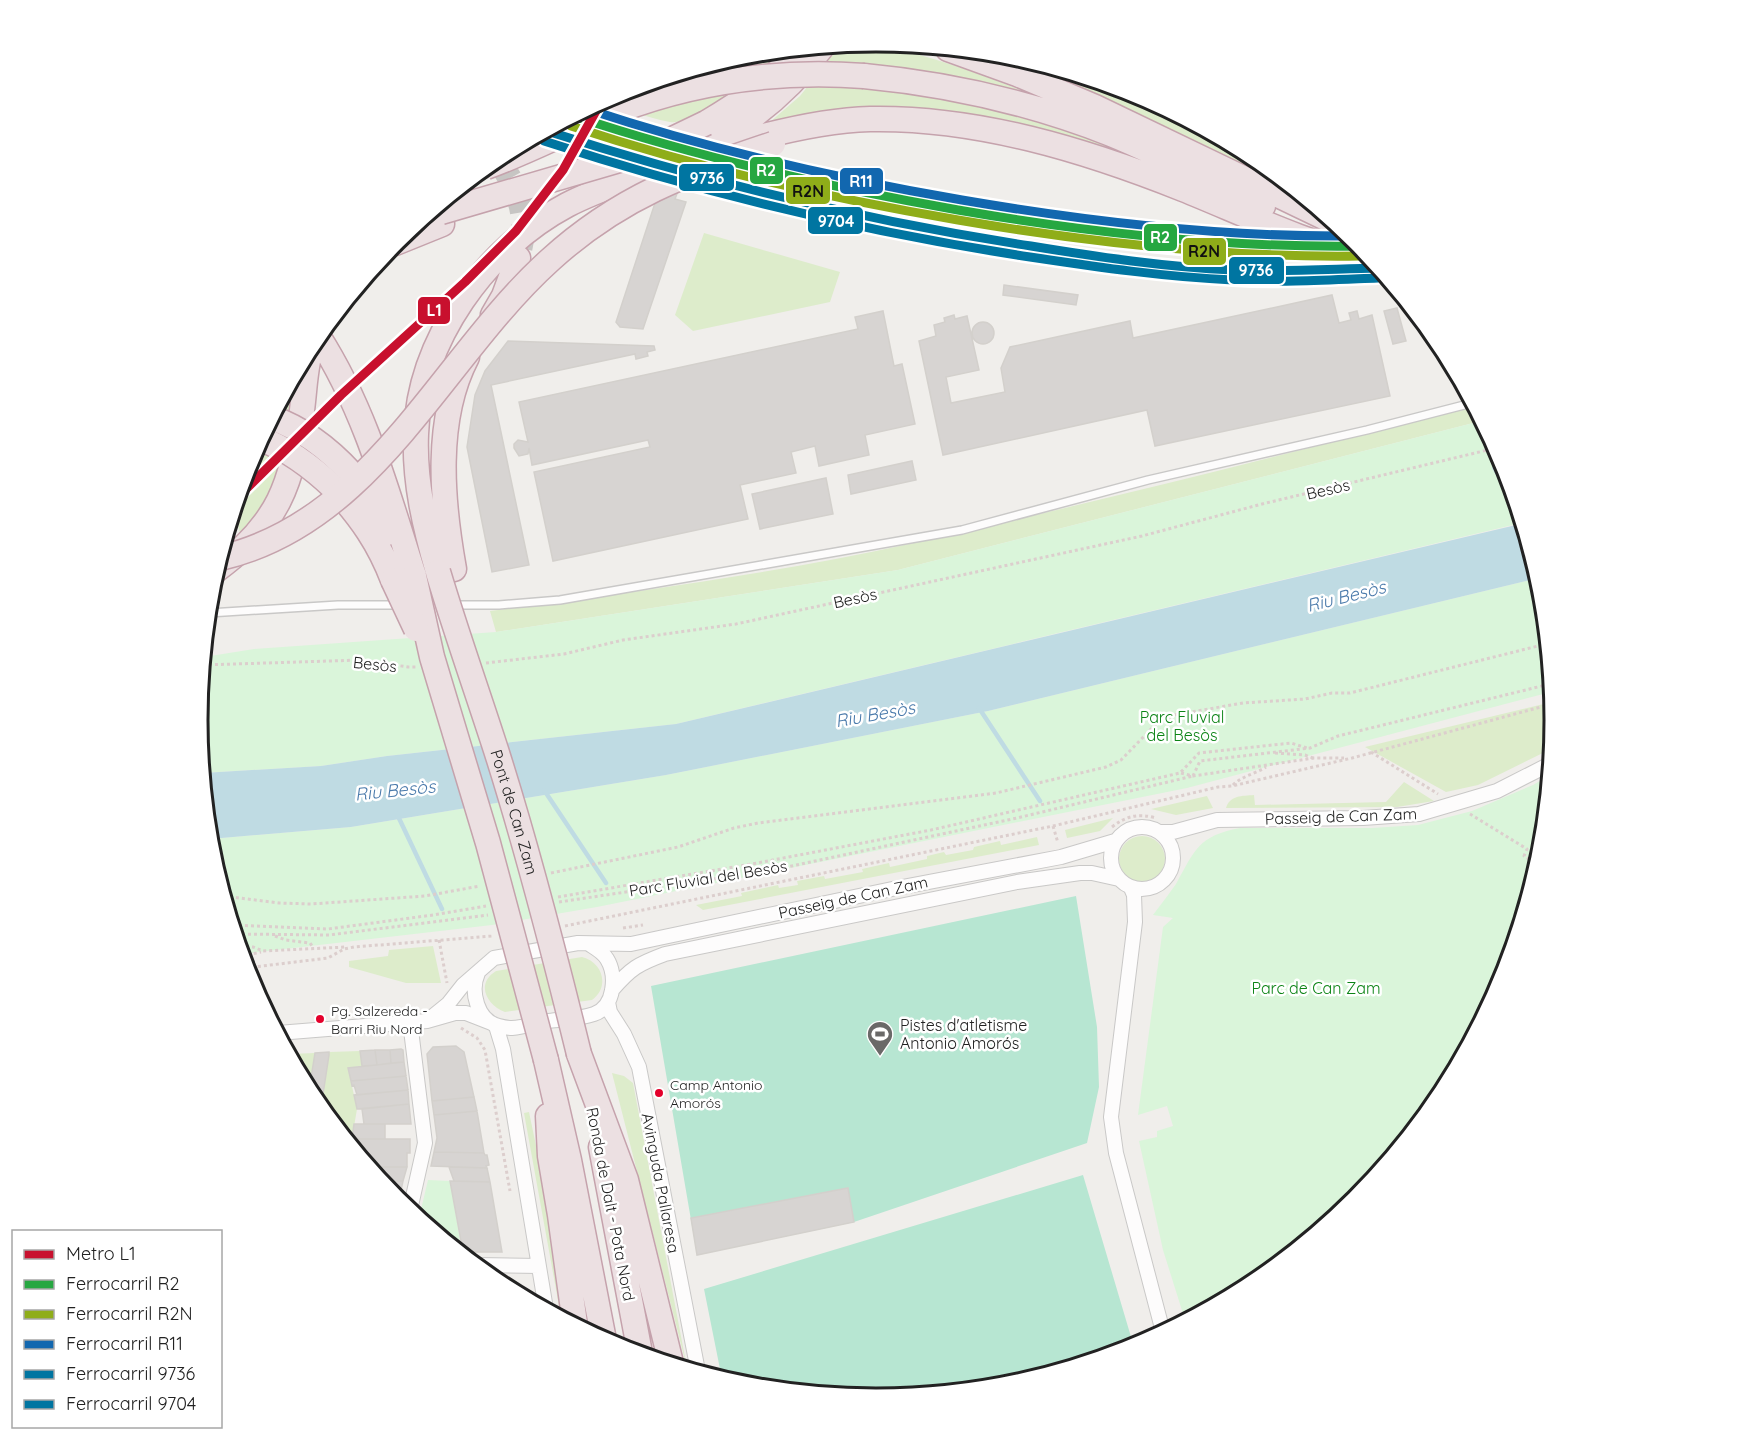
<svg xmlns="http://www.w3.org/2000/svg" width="1752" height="1440" font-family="Quicksand,sans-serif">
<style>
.grass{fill:#ddeccb}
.park{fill:#daf5da}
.pitch{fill:#b7e6d2}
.water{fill:#bfdbe3}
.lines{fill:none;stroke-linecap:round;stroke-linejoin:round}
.stream{stroke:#bfdbe3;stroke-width:4.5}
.building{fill:#d7d4d2;stroke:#d3d0cc;stroke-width:1.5}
.highway-tunnel{stroke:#c7c5c3;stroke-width:24;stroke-dasharray:24 12;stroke-linecap:butt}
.lane-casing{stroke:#c9c8c7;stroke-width:10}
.street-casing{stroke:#c9c8c7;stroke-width:16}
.highway-casing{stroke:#c5a2ac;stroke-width:27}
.path{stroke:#dccecd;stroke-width:3;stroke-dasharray:3 3;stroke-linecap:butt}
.lane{stroke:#fdfcfc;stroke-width:7}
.street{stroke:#fdfcfc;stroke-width:14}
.highway{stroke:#ece0e2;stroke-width:24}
.highway-bridge-casing{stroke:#c5a2ac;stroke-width:27;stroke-linecap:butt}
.highway-bridge{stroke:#ece0e2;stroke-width:24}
.rail-1-casing{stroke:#fff;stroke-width:14}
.rail-2-casing{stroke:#fff;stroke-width:14}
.rail-3-casing{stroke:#fff;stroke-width:14}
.rail-4-casing{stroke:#fff;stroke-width:14}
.rail-5-casing{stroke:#fff;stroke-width:14}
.rail-1{stroke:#26a741;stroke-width:9}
.rail-2{stroke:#8fad19;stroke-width:9}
.rail-3{stroke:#1267af;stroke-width:9}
.rail-4{stroke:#0075a1;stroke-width:9}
.rail-5{stroke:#0075a1;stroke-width:9}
.metro-1-casing{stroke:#fff;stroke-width:14}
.metro-1{stroke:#c8102e;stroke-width:9}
.bus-dot{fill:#e4002b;stroke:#fff;stroke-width:2}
.labels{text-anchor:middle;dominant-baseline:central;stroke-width:5;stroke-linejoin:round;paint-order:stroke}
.bus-label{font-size:14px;fill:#222;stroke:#fff;text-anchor:start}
.street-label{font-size:16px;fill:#222;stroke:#fff}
.park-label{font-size:16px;fill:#0c8416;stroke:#fff}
.poi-label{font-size:16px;fill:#222;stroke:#fff;text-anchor:start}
.water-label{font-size:18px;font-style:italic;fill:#4a7aab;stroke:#fff}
.rim{fill:none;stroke:#222;stroke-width:3}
.line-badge{stroke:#fff;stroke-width:2}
.badge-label{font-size:16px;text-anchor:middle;font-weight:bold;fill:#fff}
.pale-badge-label{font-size:16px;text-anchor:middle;font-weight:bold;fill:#111}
</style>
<rect width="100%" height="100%" fill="#f0eeeb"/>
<!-- grass -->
<path class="grass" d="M876,42L885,43L884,46C938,58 989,77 1040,98L900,91C987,107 1072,127 1153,166L996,124L762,129L800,96L840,46Z
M783,51C765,72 698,126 670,122C647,118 624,108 603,101L617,93L744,55Z
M1000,54L1009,55L1136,94L1253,156L1290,187L1103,97Z
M704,233L840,272L830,302L693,331L675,315Z
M303,361L276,491L241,536L237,523L232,518L237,501L243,497L253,480L246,478L243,482L250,460Z
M1473,406L1481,421L898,570L496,632L490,611C630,593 771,574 909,544C1098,502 1286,454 1473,406Z
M1552,702L1554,720L1551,749L1478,785L1446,792L1365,747Z
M1404,782L1434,801L1397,807L1226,808C1230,795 1242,796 1254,795L1255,805L1386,802Z
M1207,796L1213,808L1176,815L1151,809Z
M1113,818L1100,831L1067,838L1065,830Z
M1119 859a23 23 0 1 1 46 0a23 23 0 1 1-46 0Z
M1037,837L1039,845L703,910L696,905L742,896L741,893L778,885L779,888L798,885L797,881L824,876L825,879L863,872L862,869L889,863L890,867L927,859V856L944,852L946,855L973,850L974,847L1000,841L1001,845Z
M433,946L441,983H406L349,967V961L388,956L389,950Z
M582,957C603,962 610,987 592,1000L505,1012C487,1005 475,984 496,971Z
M360,1051L362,1066L348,1068L357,1109L351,1144L321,1107L329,1052Z
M315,1053L309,1091L289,1054Z
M612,1073L624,1076L633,1083L687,1368Z
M529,1112L554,1232L565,1319L561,1317L524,1113Z"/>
<!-- park -->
<path class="park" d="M1481,421L1503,461L1521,523L676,724L387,756L321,766L203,773L198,720L204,657L254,649L496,632L898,570Z
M1538,578L1541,588L1551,692L1187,788L597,907L492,925L242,954L211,852L210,839L351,827L666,775L988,711Z
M1548,776L1541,853L1502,980L1440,1097L1355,1200L1252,1284L1185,1320L1163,1250L1139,1141L1157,1137V1131L1173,1126L1167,1106L1138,1115L1163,927L1173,918L1153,915C1161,904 1169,894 1176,884C1195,850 1198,836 1240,828H1372L1418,825L1472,811L1533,785Z
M428,1180L450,1181L462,1252L419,1218Z"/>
<!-- pitch -->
<path class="pitch" d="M1076,896L1097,1027L1099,1087L1087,1143L854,1222L697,1255L651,986Z
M1083,1175L1134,1347L1008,1385L876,1398L743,1385L722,1379L704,1289Z"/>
<!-- water -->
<path class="water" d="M1498,455L1503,461L1512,492H1508L1501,485L1492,468Z
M1515,501L1538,578L988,711L666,775L351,827L210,839L203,773L321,766L387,756L676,724L1516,525L1511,504Z"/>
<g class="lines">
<!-- stream -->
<path class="stream" d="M979,708L1040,801
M544,790L606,883
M397,814L442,909"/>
</g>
<!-- building -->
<path class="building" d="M678,191L675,199L686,202L643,329L620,327L616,322L658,194Z
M1004,285L1078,295L1076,305L1003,295Z
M1332,295L1339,323L1351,320L1349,313L1357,311L1359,319L1372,315L1390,396L1155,446L1147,410L943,455L919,341L936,336L934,325L945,322L944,318L954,315L955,319L967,316L979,370L946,377L951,403L1005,392L1001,368L1010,347L1130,321L1133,338Z
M1397,308L1406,341L1393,344L1384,311Z
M883,311L894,366L902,364L915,424L865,435L869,455L819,466L815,446L791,452L796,473L740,485L748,519L553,561L534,472L650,447L648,440L532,465L529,448L528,454L519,456L514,448V444L518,440L528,442L519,402L858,329L855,317Z
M972 333a11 11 0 1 1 22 0a11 11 0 1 1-22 0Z
M508,341L654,346L655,350L647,352L648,356L636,359L635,354L491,385L529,565L492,572L467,447L475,395L485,371Z
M912,461L916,480L851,494L848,475Z
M826,478L833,514L760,529L752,494Z
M456,1046L464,1052L474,1097L432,1101L427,1054L433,1047Z
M401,1049L403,1050L404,1062L391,1063L390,1050Z
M375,1050L377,1065L362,1066L360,1051Z
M375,1050H390L391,1063L377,1065Z
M329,1052V1055L321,1107L309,1091L311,1078L315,1053Z
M404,1062L406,1076L351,1081L348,1068Z
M406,1076L408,1090L357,1095L354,1085L352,1086L351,1081Z
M408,1090L409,1104L357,1109L354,1095Z
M474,1097L477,1111L434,1115L432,1101Z
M409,1104L411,1124H364L362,1109Z
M477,1111L484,1153L434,1152L437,1138L434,1115Z
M354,1124H385V1139H352Z
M352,1139H410V1153H407V1167H370L351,1144Z
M434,1152L484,1153L485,1155H487L489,1165L486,1166L487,1168L431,1166Z
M370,1167H407L403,1181H382Z
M449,1167L487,1168L490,1182L454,1181Z
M382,1181H403L400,1195H393Z
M450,1181L490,1182L502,1252H463Z
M848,1188L854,1222L697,1255L691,1218Z
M490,1276H496L508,1288L499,1284Z"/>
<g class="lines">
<!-- highway-tunnel -->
<path class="highway-tunnel" d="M496,159C518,184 529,217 520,250"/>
<!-- lane casing -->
<g class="lane-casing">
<path id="lane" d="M241,490L248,480
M454,605H499L560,600L962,530L1148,480L1367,430L1472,403
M209,613L338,605H401"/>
</g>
<!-- street casing -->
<g class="street-casing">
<path id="street" d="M1111 858a31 31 0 1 1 62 0a31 31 0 1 1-62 0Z
M1161,832H1173L1217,820L1363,818L1419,814L1497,791L1550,764
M1131,888L1134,895L1135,922L1111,1117L1116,1153L1163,1332
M478,973C470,991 477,1021 499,1026C503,1027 508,1028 512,1028C524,1027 537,1023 549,1021C563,1019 580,1019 594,1014C615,1007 617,975 607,959C603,952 595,948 589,944
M612,990C631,968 638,964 665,954L1017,882L1080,873H1092L1119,879
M608,1002L610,1012L624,1034L639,1067L698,1371
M427,1021L448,1004L463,985L494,958L578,943L631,944L659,938L897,888L1061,857L1115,841
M496,1026L503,1049L546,1309
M278,1033L427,1021L455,1013H466L489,1022
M410,1210L425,1143L410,1022
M476,1265L539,1266"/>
</g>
<!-- highway casing -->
<g class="highway-casing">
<path id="highway" d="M948,49L1017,74L1095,107L1332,221
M864,76C949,84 1032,103 1111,134C1163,155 1213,182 1263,206
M706,123C741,102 773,81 799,50
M745,141C785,130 828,120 870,119C977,117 1085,150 1183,189C1245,214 1306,244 1371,259
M395,243L442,224
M493,315L504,296L518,258
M318,336C366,411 387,492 414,576
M352,474L374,505L387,533
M335,489C361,518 379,543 393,580
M454,569C442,502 434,420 467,357
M216,570C278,525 293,483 302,410C305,388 305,363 313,342
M438,572C425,527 414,482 416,434C419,340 486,248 567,205C605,185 647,175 685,157C740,131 786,95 822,47
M579,1054L626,1180L671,1363
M546,1060L569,1160L604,1340
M548,1116L550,1156L560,1215L575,1324
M601,1147L640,1353"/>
</g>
<!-- path -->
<path class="path" d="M486,663L564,654L623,640L736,624L1142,536L1262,504L1496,448
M203,665L361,660L408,667H416
M1371,752L1438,794
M1275,753L1305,755L1313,758
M1181,773L1193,776L1314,758H1344
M1193,776L1200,761L1310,748L1338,736L1383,725L1550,684
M1233,785C1242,776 1255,774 1266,767
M1470,814L1527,849L1524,856L1537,864
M1053,826L1058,843
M1112,827C1126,816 1138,813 1156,818
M551,873L678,847L734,828L758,823L996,793L1106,767L1121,760L1155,725L1174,715L1243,703L1305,699L1332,693H1350L1546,644
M224,896L279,903L311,904L425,896L480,886
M558,897L757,863L931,830L1180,773L1199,753L1291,743L1307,748
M559,902L773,870L1017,818L1193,776
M233,925L328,929L433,915L486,906
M565,926L1053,826L1218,787L1232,786L1352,758L1552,704
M623,928L643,925
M236,934L329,935L488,915
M275,936L286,940L310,943L313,947
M439,940L447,983
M240,946L253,947L263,951L346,947
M242,956L261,952
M246,968L328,958L344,949L354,947L493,936
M461,1028L477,1038L485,1050L510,1191"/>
<!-- lane -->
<use href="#lane" class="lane"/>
<!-- street -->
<use href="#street" class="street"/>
<!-- highway -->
<use href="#highway" class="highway"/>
<!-- highway-bridge casing -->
<g class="highway-bridge-casing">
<g id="highway-bridge">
<path d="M486,167C531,151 572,128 617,111C695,81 780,70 864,76"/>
<path d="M441,212L626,158L654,148L706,123"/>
<path d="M272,418C304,429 330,450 352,474"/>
<path d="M261,439C290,450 313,468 335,489"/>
<path d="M220,558C374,523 442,357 550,260C619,197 686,173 773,144"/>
<path id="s1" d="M438,572C456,632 477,691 496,750C528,850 554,952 579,1054"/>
<path d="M414,576L432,657L488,843L546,1060"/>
<path d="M393,580L416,629"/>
</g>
</g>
<!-- highway-bridge -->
<use href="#highway-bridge" class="highway-bridge"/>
<!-- rail-1 casing -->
<g class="rail-1-casing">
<path id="rail-1" d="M574,116C700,158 828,187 958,210C1091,233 1224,248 1360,246"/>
</g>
<!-- rail-2 casing -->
<g class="rail-2-casing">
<path id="rail-2" d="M571,126C698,168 827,198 958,220C1092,243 1225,258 1360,256"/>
</g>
<!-- rail-3 casing -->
<g class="rail-3-casing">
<path id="rail-3" d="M587,109C710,150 835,178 962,200C1090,222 1219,237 1349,236"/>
</g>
<!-- rail-4 casing -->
<g class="rail-4-casing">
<path id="rail-4" d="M547,131C706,182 866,221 1031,246C1098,257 1165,267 1233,270C1281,272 1330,269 1378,268"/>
</g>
<!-- rail-5 casing -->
<g class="rail-5-casing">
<path id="rail-5" d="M544,141C703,193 864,232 1030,257C1097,267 1165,277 1233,280C1281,283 1330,280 1378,278"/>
</g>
<!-- rail-1 -->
<use href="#rail-1" class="rail-1"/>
<!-- rail-2 -->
<use href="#rail-2" class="rail-2"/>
<!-- rail-3 -->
<use href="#rail-3" class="rail-3"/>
<!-- rail-4 -->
<use href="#rail-4" class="rail-4"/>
<!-- rail-5 -->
<use href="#rail-5" class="rail-5"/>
<!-- metro-1 casing -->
<g class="metro-1-casing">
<path id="metro-1" d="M239,496L341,395L465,282L516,231L563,170L601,102"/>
</g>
<!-- metro-1 -->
<use href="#metro-1" class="metro-1"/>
</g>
<!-- icons -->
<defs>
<g id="stadium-pin" transform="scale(1.35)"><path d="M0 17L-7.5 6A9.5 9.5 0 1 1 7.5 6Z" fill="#6a6968" stroke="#fff"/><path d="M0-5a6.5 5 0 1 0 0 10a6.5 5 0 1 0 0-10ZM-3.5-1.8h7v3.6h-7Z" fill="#fff"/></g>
</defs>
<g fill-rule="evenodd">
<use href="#stadium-pin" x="880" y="1034"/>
</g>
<!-- markers -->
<g class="bus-dot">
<circle cx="320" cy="1019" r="5"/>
<circle cx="659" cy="1093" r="5"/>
</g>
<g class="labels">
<!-- bus labels -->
<g class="bus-label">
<text x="331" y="1011">Pg. Salzereda -<tspan x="331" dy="18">Barri Riu Nord</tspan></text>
<text x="670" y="1085">Camp Antonio<tspan x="670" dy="18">Amorós</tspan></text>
</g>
<!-- street labels -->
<g class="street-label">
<text transform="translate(1328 489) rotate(-13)">Besòs</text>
<text transform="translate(855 598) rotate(-12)">Besòs</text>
<text transform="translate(375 664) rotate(6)">Besòs</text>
<text stroke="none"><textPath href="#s1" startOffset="252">Pont de Can Zam</textPath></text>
<text transform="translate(1341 816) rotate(-2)">Passeig de Can Zam</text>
<text transform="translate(708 878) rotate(-9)">Parc Fluvial del Besòs</text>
<text transform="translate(853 897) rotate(-12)">Passeig de Can Zam</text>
<text transform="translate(661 1183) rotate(79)">Avinguda Pallaresa</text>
<text transform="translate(611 1204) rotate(79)">Ronda de Dalt - Pota Nord</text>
</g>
<!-- park labels -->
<g class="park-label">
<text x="1182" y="717">Parc Fluvial<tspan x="1182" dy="18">del Besòs</tspan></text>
<text x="1316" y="988">Parc de Can Zam</text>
</g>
<!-- poi labels -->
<g class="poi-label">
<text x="900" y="1025">Pistes d'atletisme<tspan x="900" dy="18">Antonio Amorós</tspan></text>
</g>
<!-- water labels -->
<g class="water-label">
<text transform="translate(1346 596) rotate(-14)">Riu Besòs</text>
<text transform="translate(875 714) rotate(-10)">Riu Besòs</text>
<text transform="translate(395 790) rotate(-6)">Riu Besòs</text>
</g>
</g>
<!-- crop -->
<path d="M0 0H1752V1440H0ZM208 720a668 668 0 1 1 1336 0a668 668 0 1 1-1336 0Z" fill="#fff" fill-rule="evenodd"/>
<path class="rim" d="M208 720a668 668 0 1 1 1336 0a668 668 0 1 1-1336 0Z"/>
<g class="line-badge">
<rect x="749" y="156" width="35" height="29" rx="6" fill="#26a741"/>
<rect x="678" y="163" width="57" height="29" rx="6" fill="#0075a1"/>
<rect x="839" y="167" width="45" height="28" rx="6" fill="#1267af"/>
<rect x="785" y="176" width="46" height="29" rx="6" fill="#8fad19"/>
<rect x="807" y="206" width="57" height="29" rx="6" fill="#0075a1"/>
<rect x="1143" y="223" width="35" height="29" rx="6" fill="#26a741"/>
<rect x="1182" y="237" width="45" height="29" rx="6" fill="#8fad19"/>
<rect x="1228" y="256" width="57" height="29" rx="6" fill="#0075a1"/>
<rect x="417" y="296" width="34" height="29" rx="6" fill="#c8102e"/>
</g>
<g class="badge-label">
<text x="766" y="176">R2</text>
<text x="707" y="184">9736</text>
<text x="861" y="187">R11</text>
<text x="836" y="227">9704</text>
<text x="1160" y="243">R2</text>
<text x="1256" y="276">9736</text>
<text x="434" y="316">L1</text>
</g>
<g class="pale-badge-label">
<text x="808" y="197">R2N</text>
<text x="1204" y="257">R2N</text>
</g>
<!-- legend -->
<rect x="12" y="1230" width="210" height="198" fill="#ffffff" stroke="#a7a7a7" stroke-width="1.5"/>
<rect x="24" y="1250" width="30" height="9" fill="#c8102e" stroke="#a7a7a7" stroke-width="1.5"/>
<text x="66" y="1260" font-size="18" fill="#222222">Metro L1</text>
<rect x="24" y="1280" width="30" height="9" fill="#26a741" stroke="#a7a7a7" stroke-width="1.5"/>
<text x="66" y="1290" font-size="18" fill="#222222">Ferrocarril R2</text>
<rect x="24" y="1310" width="30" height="9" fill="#8fad19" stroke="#a7a7a7" stroke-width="1.5"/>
<text x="66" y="1320" font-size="18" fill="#222222">Ferrocarril R2N</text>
<rect x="24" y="1340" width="30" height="9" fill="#1267af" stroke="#a7a7a7" stroke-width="1.5"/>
<text x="66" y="1350" font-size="18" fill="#222222">Ferrocarril R11</text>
<rect x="24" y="1370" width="30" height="9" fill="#0075a1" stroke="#a7a7a7" stroke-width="1.5"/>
<text x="66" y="1380" font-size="18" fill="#222222">Ferrocarril 9736</text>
<rect x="24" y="1400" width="30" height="9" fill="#0075a1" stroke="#a7a7a7" stroke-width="1.5"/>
<text x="66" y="1410" font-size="18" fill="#222222">Ferrocarril 9704</text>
</svg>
